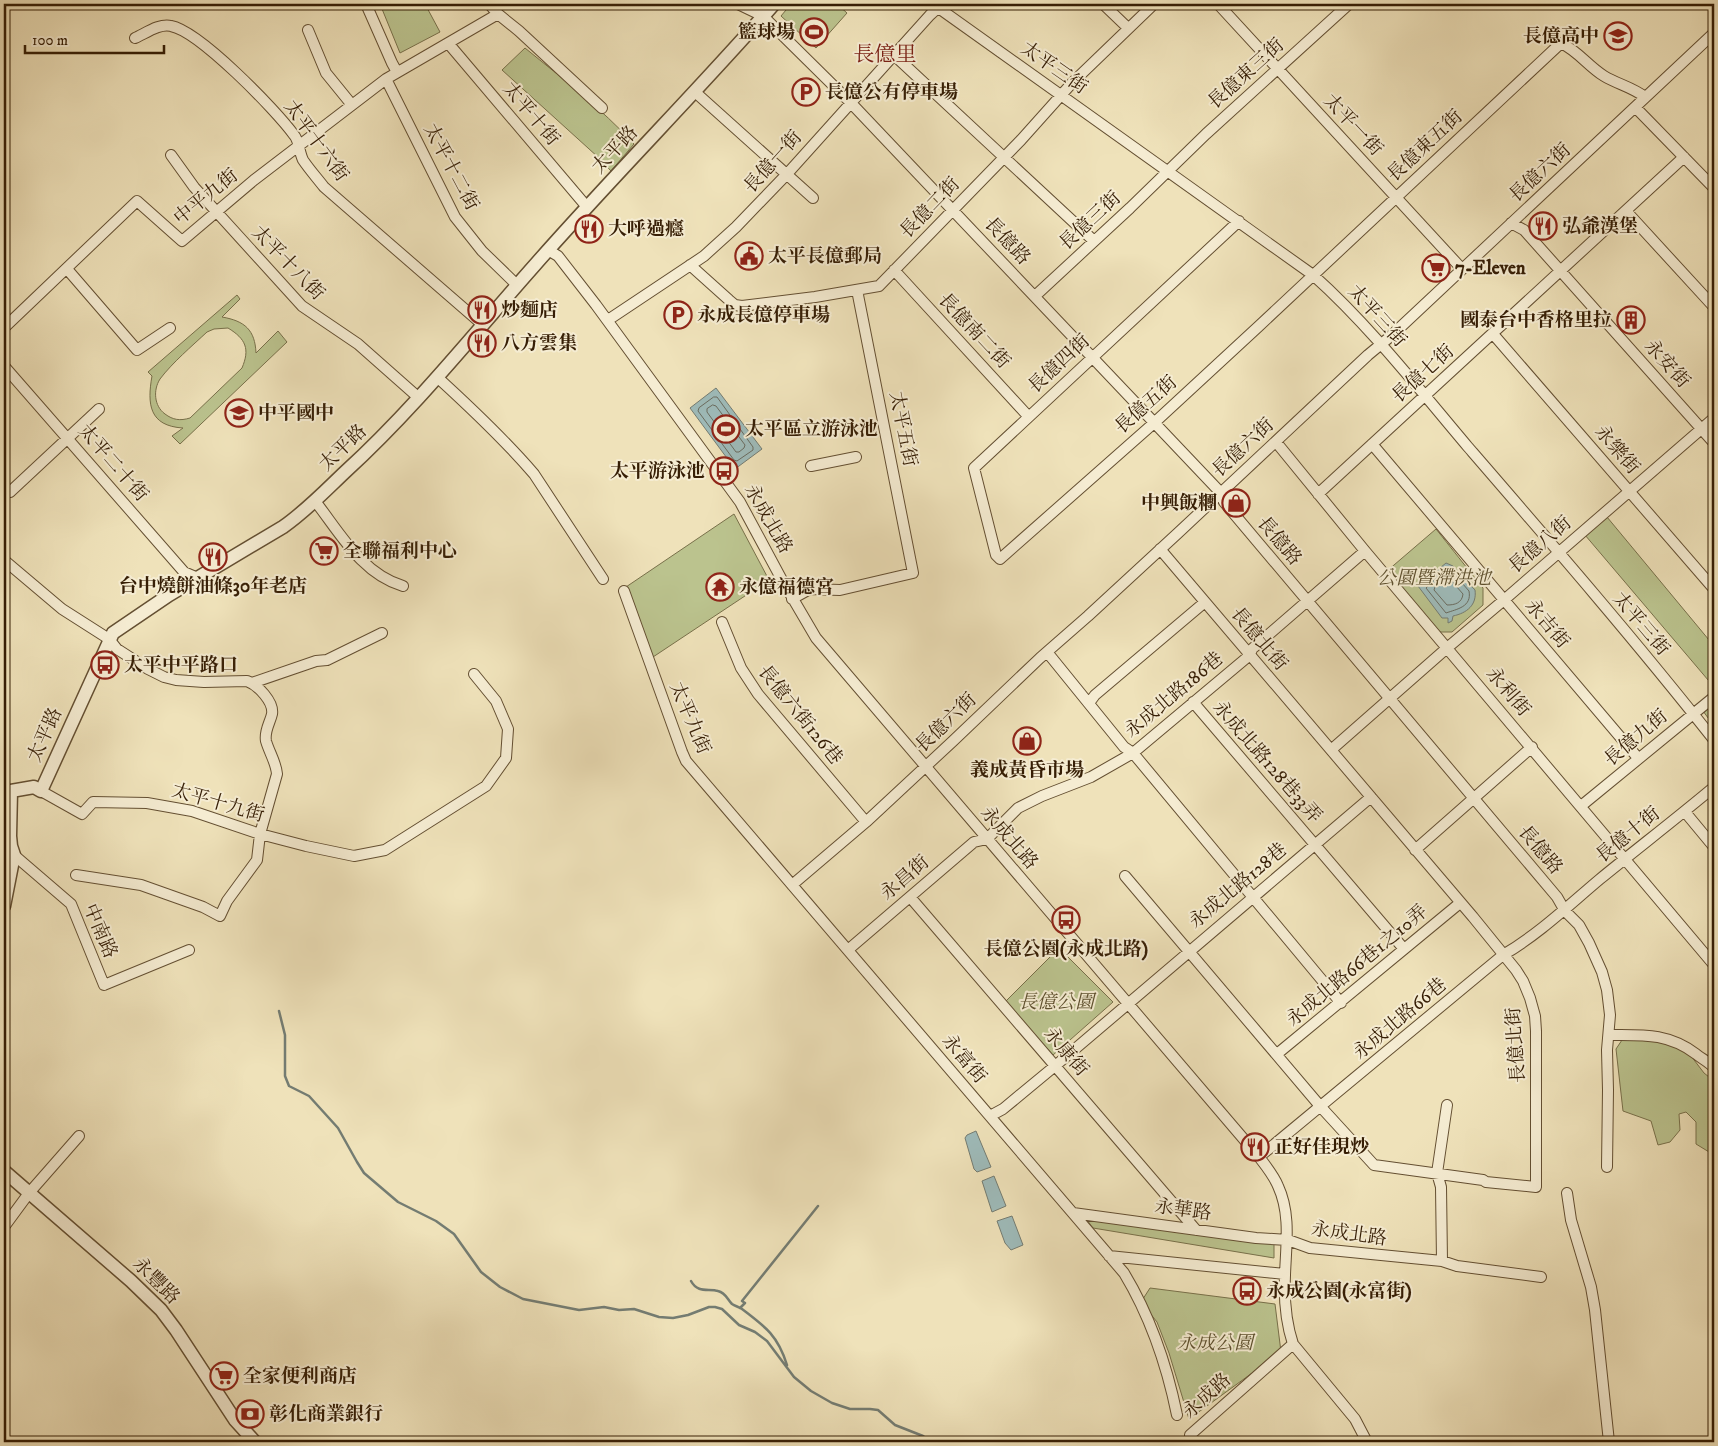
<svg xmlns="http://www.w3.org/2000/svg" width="1718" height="1446" font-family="'IM FELL DW Pica','Noto Serif TC',serif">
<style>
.green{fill:#bbc38e;stroke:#78704a;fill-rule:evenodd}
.water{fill:#9ebbba;stroke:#747c72}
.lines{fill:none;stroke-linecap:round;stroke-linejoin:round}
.shore{stroke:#6a6c60;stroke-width:1}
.stream{stroke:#747c72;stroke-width:2.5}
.minor-casing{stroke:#644f32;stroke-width:12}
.tertiary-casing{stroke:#644f32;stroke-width:15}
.minor{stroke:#f5ecd2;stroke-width:10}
.tertiary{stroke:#f5ecd2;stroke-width:12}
.labels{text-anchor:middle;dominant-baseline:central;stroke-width:4;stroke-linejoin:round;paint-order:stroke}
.poi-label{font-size:19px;font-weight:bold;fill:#361e05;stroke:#f5ecd2;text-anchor:start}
.street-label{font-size:19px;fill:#361e05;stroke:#f5ecd2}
.park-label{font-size:19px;font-style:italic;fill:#5e502e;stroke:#f5ecd2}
.quarter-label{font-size:21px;fill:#7a1f14;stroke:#f5ecd2}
</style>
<rect width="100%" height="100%" fill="#efe2ba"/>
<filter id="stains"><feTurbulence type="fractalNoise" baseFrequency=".004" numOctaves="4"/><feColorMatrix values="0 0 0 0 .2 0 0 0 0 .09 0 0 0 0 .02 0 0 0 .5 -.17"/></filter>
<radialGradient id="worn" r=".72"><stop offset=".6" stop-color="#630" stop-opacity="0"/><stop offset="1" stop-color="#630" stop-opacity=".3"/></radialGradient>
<!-- green -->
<path class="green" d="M380,4H425L440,32L400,53Z
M791,4H837L847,13L816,48L781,16Z
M525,48C563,79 601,108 634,144L611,171L599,158L502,70Z
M237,295L240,299L222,317C245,321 255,330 256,353L278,331L287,342L180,444L172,436L183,428C149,426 147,404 152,376L148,372ZM228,328C246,339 250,349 242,368L190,418C180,421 173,420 165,414C154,406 153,390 160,379C172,363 192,346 207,332L214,329Z
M734,514L769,580L650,659L623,589Z
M1607,517L1714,646V687L1585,535Z
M1436,529L1483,588V605L1452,632H1438L1387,571Z
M1714,702V726L1703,711Z
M1059,948L1113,1002L1053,1055L1005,1002Z
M1646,1039L1673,1044L1688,1052L1704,1073L1714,1081V1155L1696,1144V1122L1686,1112L1679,1114L1680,1130L1670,1142L1658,1145L1651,1121L1623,1111L1616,1049L1622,1040Z
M1084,1216L1274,1242V1258L1093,1228Z
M1150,1288L1275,1304L1281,1352L1189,1419L1169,1353L1157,1322L1141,1302Z"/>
<!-- water -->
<path class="water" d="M716,388L762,449L735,469L690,408Z
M1446,563L1453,566L1475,590C1477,605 1467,613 1453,616L1452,621L1448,623V618H1442L1418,586Z
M976,1131L991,1167L977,1172L974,1169L965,1138L967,1135Z
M994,1176L1006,1206L992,1212L982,1181Z
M1012,1216L1023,1245L1011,1250L1005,1243L997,1221Z"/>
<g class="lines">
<!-- shore -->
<path class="shore" d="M714,397H717L753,447V450L737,461L734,460L698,411L699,408Z
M713,405L716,406L745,445L744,448L739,452H736L707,412V409Z
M1449,568L1469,591C1472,607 1457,609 1446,613L1426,588L1446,569Z
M1446,577L1449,578L1463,594C1462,603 1455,605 1447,605L1434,590L1435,587Z"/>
<!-- stream -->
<path class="stream" d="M279,1011L285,1035V1076L289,1086L309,1096L338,1128L357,1162L364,1173L398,1202L436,1221L454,1234L481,1272L500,1287L523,1299L579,1310L604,1307L619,1310L634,1309L659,1317L673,1318L688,1315L709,1307H715L722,1309L739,1325L755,1332L767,1341L794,1377L811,1391L832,1403L850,1409H870L878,1410L895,1425L923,1436L931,1442
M691,1281C698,1294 709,1288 718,1291C726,1293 727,1299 732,1304C735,1306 739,1307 742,1309C766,1327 778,1336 787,1365
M740,1308L745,1303L742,1301L818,1206"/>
<!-- minor casing -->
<g class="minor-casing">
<path id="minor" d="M366,4L392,63L397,72
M489,4L498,14L519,31L602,108
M738,4L763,16L851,103L1221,493L1224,502L1557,897L1565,911L1579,925L1589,943L1602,972L1607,990L1610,1015L1607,1050L1608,1090L1607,1167
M933,4L1313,275C1369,325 1419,389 1468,447C1551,543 1635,640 1714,740
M1103,4L1128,28
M1218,4L1462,269
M308,30L326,73L352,105
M135,38C146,33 160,23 171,26C199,31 276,110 294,135C299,140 299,152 303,160C309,169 317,178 324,187L483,325
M448,43L587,207
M894,55L1094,241
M386,79L455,217L482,251L517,285
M695,92L813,198
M1635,107L1714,188
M171,155L194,187L302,306L358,344L419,398
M1626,211L1714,307
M1239,221L974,468L996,555L1000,559L1154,423L1259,326L1561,43C1578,51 1588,66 1604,76C1617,84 1632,87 1645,97
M1511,223L1524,230L1714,443
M548,250L558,256L596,305L740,502L782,580L816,638L1259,1157C1266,1166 1274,1176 1278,1186C1291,1214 1286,1245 1285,1275C1284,1297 1286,1323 1293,1344L1355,1419L1367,1442
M690,265L729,300L735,305L742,306L815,297L879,286L1021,140L1072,83L1154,4
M67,269L137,350L170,328
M894,270L1028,416
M1035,296L1130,208L1206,134L1349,4
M608,320L704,256L736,227L787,174L930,15L942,4
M4,328L137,201L182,241L254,180L386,79L498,14
M1493,334L1714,589
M4,366L184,572L198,578
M437,377C471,408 504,439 534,474L603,579
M1276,442L1365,551L1714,965
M1372,444L1638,758
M811,466L856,457
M10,492L99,409
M1318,494L1684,157
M315,501C340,533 362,574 403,586
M4,560L62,609L109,639L117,649L148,669L164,677L176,680L204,682L247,681C258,685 274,702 272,714C270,723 264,731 266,741C269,752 276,762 277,774L260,834L257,860L227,901L220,916L203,907L141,885L76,875
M624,591L682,752L686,761L1124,1273C1150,1316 1167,1366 1177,1415
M792,599L810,589L840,590L913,573L857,290
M722,622L741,668L758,694L866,822
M1047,652L1124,747L1133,753L1341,1003
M252,683L316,661L327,660L382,633
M1193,702L1404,949
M1089,703L1095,695L1205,602
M1331,750L1447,648L1504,600L1714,418
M41,791L82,814L93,802L147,803L192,811L260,834L306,846L354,856L385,850L486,786L506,758L508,729L496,701L474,674
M1581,806L1714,697
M1685,812L1714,847
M1415,850L1532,747
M14,855L71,904L104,985L189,950
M1125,876L1320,1106L1374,1165L1483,1180L1486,1182L1536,1187V1031L1535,1016L1530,998L1523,981L1516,970L1473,917L1160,549
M792,885L866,822L953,741L1040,658L1088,616L1178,533L1368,355L1391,336L1714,33
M910,897L1196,1230
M849,949L974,842L987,839L1018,808L1042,796L1091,777L1133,753L1250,655L1252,649L1365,551
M1610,1035C1643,1035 1668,1033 1696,1054C1702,1059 1709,1062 1714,1068
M1277,1054L1460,903
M990,1116L1003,1109L1055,1066L1371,797
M1259,1157L1503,955C1539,934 1569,905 1600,879C1638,848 1677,818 1714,787
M1567,1193L1571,1220L1591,1287L1595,1310L1609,1442
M1073,1213L1256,1238L1288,1240L1310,1248L1442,1261L1457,1266L1541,1277
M4,1227L29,1193L79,1136
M1109,1256L1285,1274
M1442,1261L1441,1187L1437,1173L1447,1105
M1190,1435L1293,1344"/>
</g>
<!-- tertiary casing -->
<g class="tertiary-casing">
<path id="tertiary" d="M11,791L34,787L41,791L113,633L169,595L283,527C306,511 325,491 345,472C414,409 472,336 534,266C612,177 696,93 774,4
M4,906L14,855L11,846L10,836L11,791
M4,1171L131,1281L161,1310L176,1330L235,1420L255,1442"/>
</g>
<!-- minor -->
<use href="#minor" class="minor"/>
<!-- tertiary -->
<use href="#tertiary" class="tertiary"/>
</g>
<!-- icons -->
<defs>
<g id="stadium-ring" transform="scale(1.4375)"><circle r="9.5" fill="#f5ecd2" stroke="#8f2418" stroke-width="1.5"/><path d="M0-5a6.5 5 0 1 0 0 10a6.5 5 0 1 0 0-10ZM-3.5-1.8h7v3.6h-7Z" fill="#8f2418"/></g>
<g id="school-ring" transform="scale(1.4375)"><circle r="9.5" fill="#f5ecd2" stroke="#8f2418" stroke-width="1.5"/><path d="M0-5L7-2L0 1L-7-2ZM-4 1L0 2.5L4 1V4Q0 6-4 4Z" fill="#8f2418"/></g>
<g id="parking-ring" transform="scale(1.4375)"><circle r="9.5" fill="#f5ecd2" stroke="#8f2418" stroke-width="1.5"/><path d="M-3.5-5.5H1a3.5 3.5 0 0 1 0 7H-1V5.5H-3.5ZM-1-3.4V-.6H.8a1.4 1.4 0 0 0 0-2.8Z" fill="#8f2418"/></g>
<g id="restaurant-ring" transform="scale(1.4375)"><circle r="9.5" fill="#f5ecd2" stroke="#8f2418" stroke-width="1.5"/><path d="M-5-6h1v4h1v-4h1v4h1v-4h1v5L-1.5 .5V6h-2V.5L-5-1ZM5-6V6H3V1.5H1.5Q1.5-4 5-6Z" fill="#8f2418"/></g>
<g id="civic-ring" transform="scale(1.4375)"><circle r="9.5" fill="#f5ecd2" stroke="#8f2418" stroke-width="1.5"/><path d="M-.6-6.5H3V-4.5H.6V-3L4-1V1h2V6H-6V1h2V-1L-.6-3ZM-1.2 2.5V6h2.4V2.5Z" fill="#8f2418"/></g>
<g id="supermarket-ring" transform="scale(1.4375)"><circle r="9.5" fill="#f5ecd2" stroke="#8f2418" stroke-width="1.5"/><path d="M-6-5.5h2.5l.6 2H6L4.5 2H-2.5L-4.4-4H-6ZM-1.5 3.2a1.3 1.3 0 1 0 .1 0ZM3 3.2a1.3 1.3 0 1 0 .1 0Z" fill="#8f2418"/></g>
<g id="building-ring" transform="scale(1.4375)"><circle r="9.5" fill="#f5ecd2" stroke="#8f2418" stroke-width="1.5"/><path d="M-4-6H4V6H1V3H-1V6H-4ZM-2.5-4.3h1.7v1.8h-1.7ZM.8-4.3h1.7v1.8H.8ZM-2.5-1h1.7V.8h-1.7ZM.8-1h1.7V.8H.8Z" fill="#8f2418"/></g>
<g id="bus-ring" transform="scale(1.4375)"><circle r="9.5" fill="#f5ecd2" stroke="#8f2418" stroke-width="1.5"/><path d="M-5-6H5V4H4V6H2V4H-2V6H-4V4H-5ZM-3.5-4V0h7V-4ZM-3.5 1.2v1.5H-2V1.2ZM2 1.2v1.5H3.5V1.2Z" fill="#8f2418"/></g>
<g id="shop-ring" transform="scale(1.4375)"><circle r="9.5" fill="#f5ecd2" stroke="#8f2418" stroke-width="1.5"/><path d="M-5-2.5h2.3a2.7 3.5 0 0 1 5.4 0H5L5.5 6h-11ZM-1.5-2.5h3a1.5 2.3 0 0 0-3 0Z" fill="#8f2418"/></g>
<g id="temple-ring" transform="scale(1.4375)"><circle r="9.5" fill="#f5ecd2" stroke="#8f2418" stroke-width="1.5"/><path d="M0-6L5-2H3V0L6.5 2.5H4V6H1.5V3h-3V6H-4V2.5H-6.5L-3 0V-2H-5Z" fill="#8f2418"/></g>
<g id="bank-ring" transform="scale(1.4375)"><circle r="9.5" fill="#f5ecd2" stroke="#8f2418" stroke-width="1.5"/><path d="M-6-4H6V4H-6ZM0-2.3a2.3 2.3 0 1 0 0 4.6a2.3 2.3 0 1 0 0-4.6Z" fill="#8f2418"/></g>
</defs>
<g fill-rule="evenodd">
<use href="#stadium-ring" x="814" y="32"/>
<use href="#school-ring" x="1618" y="36"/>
<use href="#parking-ring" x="806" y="92"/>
<use href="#restaurant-ring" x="1543" y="226"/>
<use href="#restaurant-ring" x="589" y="229"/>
<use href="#civic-ring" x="749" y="256"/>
<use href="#supermarket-ring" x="1436" y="268"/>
<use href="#restaurant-ring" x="482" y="310"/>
<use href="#parking-ring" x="678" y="315"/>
<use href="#building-ring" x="1631" y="320"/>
<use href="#restaurant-ring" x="482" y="343"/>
<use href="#school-ring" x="239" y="413"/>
<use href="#stadium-ring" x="726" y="429"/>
<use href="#bus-ring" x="724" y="471"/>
<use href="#shop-ring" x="1236" y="503"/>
<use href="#supermarket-ring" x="324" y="551"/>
<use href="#restaurant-ring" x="213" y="557"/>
<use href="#temple-ring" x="720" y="587"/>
<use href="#bus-ring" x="105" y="665"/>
<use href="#shop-ring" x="1027" y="741"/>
<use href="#bus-ring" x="1066" y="920"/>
<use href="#restaurant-ring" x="1255" y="1147"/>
<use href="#bus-ring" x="1247" y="1291"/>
<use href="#supermarket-ring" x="224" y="1376"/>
<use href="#bank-ring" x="250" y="1414"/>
</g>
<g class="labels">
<!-- poi labels -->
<g class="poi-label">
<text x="795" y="32" text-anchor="end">籃球場</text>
<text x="1599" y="36" text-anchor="end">長億高中</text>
<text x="825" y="92">長億公有停車場</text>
<text x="1562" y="226">弘爺漢堡</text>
<text x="608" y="229">大呼過癮</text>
<text x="768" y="256">太平長億郵局</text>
<text x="1455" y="268">7-Eleven</text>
<text x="501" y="310">炒麵店</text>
<text x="697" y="315">永成長億停車場</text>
<text x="1612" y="320" text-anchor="end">國泰台中香格里拉</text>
<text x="501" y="343">八方雲集</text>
<text x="258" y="413">中平國中</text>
<text x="745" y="429">太平區立游泳池</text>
<text x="705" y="471" text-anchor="end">太平游泳池</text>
<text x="1217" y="503" text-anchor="end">中興飯糰</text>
<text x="343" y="551">全聯福利中心</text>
<text x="213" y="586" text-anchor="middle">台中燒餅油條30年老店</text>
<text x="739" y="587">永億福德宮</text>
<text x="124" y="665">太平中平路口</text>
<text x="1027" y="770" text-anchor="middle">義成黃昏市場</text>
<text x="1066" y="949" text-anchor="middle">長億公園(永成北路)</text>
<text x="1274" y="1147">正好佳現炒</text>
<text x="1266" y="1291">永成公園(永富街)</text>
<text x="243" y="1376">全家便利商店</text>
<text x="269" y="1414">彰化商業銀行</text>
</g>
<!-- street labels -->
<g class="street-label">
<text transform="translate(1054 68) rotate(35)">太平三街</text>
<text transform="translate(1246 74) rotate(-42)">長億東三街</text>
<text transform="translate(531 114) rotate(50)">太平十街</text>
<text transform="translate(1353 125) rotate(47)">太平一街</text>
<text transform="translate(316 141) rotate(54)">太平十六街</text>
<text transform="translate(1425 146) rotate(-43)">長億東五街</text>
<text transform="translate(615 150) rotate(-47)">太平路</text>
<text transform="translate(773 162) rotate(-48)">長億一街</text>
<text transform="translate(451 167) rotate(62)">太平十二街</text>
<text transform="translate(1540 173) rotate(-43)">長億六街</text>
<text transform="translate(206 197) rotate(-39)">中平九街</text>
<text transform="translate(930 208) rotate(-46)">長億二街</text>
<text transform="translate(1090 221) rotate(-43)">長億三街</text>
<text transform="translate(1007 241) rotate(47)">長億路</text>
<text transform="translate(288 263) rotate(46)">太平十八街</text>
<text transform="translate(1377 316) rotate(48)">太平三街</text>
<text transform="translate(974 331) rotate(47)">長億南二街</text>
<text transform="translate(1059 364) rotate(-43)">長億四街</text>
<text transform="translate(1667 364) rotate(48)">永安街</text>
<text transform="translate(1423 374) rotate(-42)">長億七街</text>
<text transform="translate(1146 405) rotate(-42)">長億五街</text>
<text transform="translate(903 429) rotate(79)">太平五街</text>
<text transform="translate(343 448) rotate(-44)">太平路</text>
<text transform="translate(1243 448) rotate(-43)">長億六街</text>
<text transform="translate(1617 450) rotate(49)">永樂街</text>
<text transform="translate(113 463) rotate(49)">太平二十街</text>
<text transform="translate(768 519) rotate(60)">永成北路</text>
<text transform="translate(1279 541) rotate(50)">長億路</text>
<text transform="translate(1540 545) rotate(-41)">長億八街</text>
<text transform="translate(1547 624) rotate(50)">永吉街</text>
<text transform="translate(1641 624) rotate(50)">太平三街</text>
<text transform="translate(1259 639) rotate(50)">長億北街</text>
<text transform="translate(1508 692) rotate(50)">永利街</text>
<text transform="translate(1174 695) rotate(-40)">永成北路186巷</text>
<text transform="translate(800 715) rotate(51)">長億六街126巷</text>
<text transform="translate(690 718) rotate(67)">太平九街</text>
<text transform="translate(946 723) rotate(-44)">長億六街</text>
<text transform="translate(45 735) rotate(-66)">太平路</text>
<text transform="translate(1636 738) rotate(-40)">長億九街</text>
<text transform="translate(1267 762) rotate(49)">永成北路128巷33弄</text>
<text transform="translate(218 803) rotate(16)">太平十九街</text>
<text transform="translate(1628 835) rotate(-39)">長億十街</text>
<text transform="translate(1009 838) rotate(49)">永成北路</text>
<text transform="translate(1540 850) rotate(50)">長億路</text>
<text transform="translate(905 878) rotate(-41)">永昌街</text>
<text transform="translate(1238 886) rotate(-40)">永成北路128巷</text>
<text transform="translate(100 931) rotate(67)">中南路</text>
<text transform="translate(1357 966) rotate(-40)">永成北路66巷1之10弄</text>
<text transform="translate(1400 1019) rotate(-40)">永成北路66巷</text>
<text transform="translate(1516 1045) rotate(-94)">長億北街</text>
<text transform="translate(1066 1052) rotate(49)">永康街</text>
<text transform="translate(964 1059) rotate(50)">永富街</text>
<text transform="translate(1183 1210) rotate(8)">永華路</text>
<text transform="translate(1349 1234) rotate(8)">永成北路</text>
<text transform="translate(156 1281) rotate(45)">永豐路</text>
<text transform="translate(1207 1396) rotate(-42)">永成路</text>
</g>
<!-- park labels -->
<g class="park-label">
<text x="1434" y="578">公園暨滯洪池</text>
<text x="1056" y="1002">長億公園</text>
<text x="1215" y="1343">永成公園</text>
</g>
<!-- quarter labels -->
<g class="quarter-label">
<text x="885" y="55">長億里</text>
</g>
</g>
<!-- margin -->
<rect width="1718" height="1446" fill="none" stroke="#efe2ba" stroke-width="20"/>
<rect x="5" y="5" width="1708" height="1436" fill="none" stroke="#361e05" stroke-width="2.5"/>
<rect x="10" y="10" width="1698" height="1426" fill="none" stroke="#361e05"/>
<!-- scale -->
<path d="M25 45v8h139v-8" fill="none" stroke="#361e05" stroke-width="2.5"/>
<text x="32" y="45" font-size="15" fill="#361e05" stroke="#f5ecd2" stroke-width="4" paint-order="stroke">100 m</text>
<rect width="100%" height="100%" filter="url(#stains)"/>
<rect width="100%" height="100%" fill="url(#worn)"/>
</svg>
